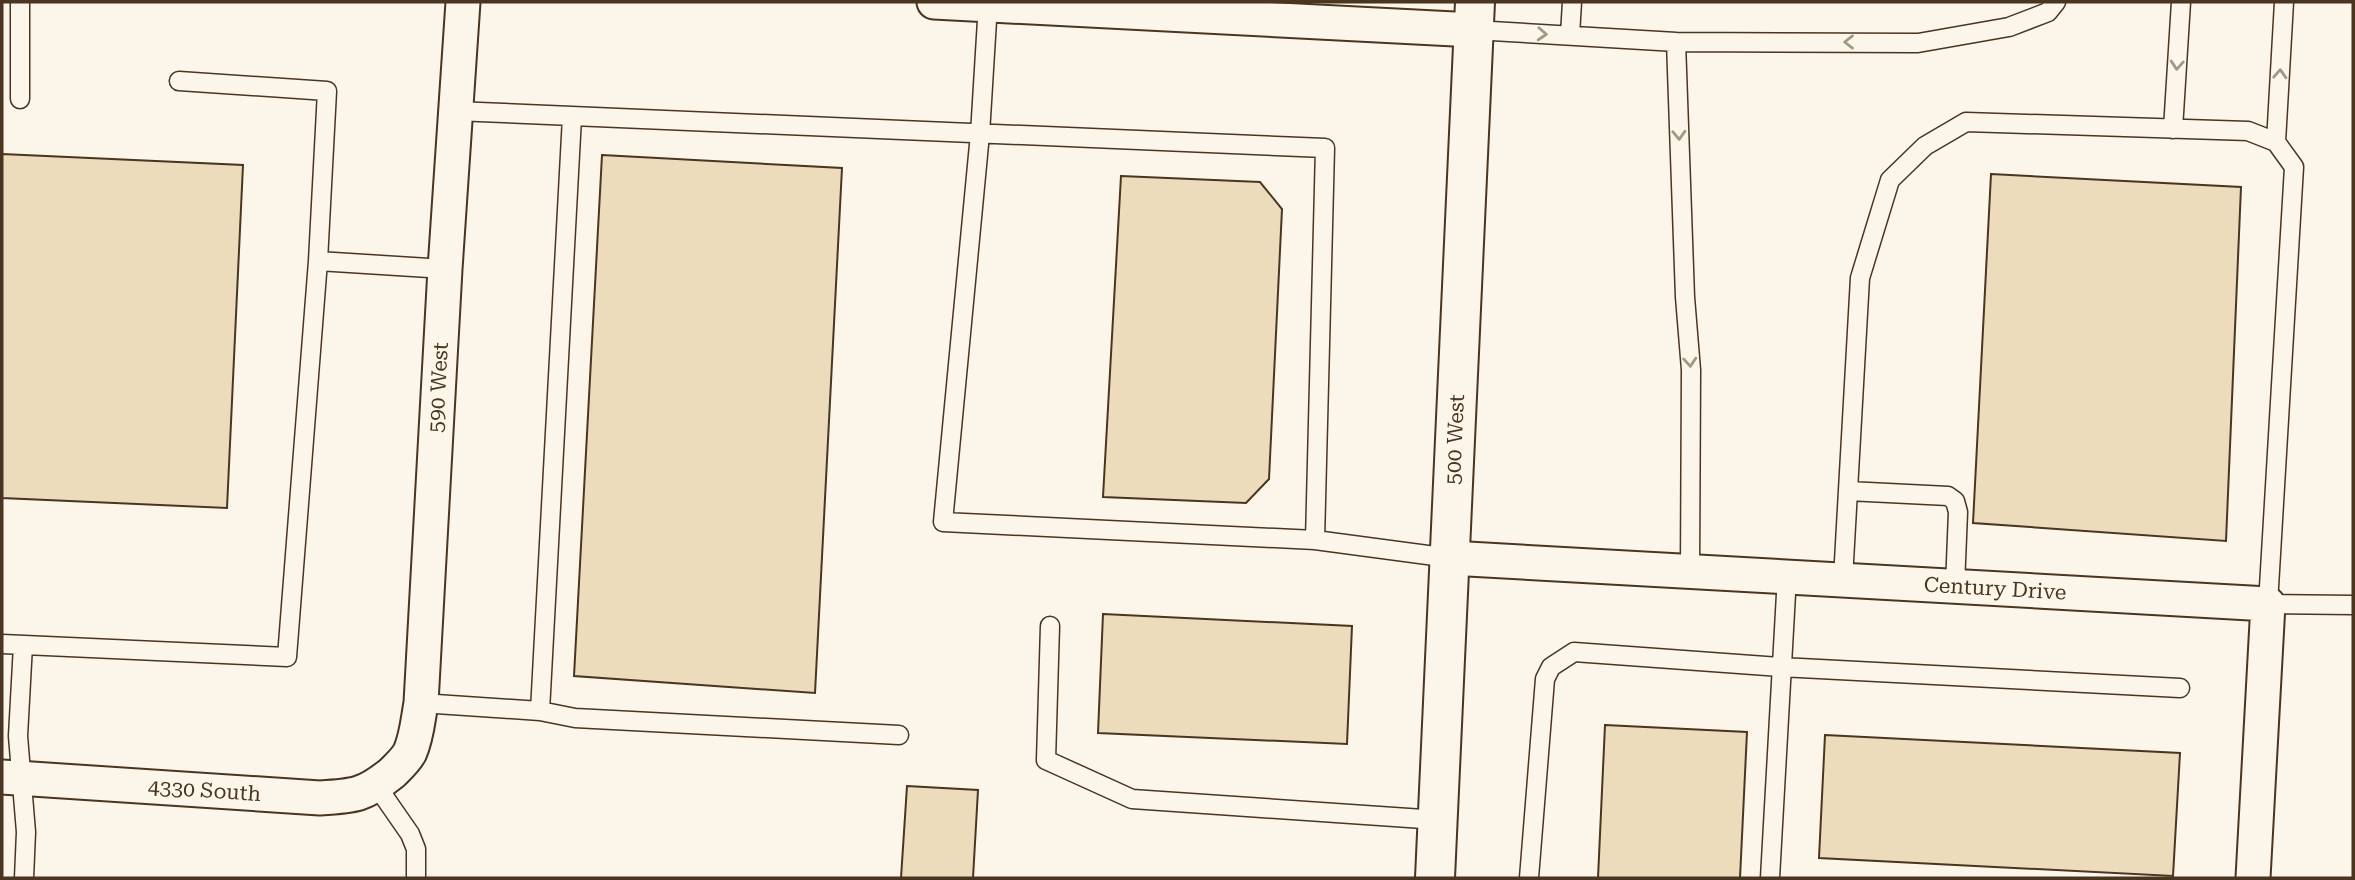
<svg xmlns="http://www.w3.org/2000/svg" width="2355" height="880" font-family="'Roboto Serif',serif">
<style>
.building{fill:#ecdcbc;stroke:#4a3520;stroke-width:2}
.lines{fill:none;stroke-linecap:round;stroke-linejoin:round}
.service-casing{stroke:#4a3520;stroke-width:21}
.minor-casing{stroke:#4a3520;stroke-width:37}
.secondary-casing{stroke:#4a3520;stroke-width:42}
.service{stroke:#fbf6e9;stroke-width:18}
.minor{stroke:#fbf6e9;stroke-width:33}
.secondary{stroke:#fbf6e9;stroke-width:38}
.oneway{stroke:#a29684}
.labels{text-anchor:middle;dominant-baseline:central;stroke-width:5;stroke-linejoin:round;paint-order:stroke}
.street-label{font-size:21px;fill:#4a3520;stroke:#fbf6e9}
</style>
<rect width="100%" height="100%" fill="#fbf6e9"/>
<!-- building -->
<path class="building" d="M2,154L243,165L227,508L2,498Z
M602,155L842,168L815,693L574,676Z
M1991,174L2241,187L2226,541L1973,523Z
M1121,176L1260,182L1282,209L1269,479L1246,503L1103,497Z
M1103,614L1352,626L1347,744L1098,733Z
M1605,725L1747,732L1740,878H1598Z
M1825,735L2180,753L2173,876L1819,858Z
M907,786L978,790L973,878H901Z"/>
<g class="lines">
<!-- service casing -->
<g class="service-casing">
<path id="service" d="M20,2V99
M988,4L980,134L943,522L1315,540
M1474,30L1676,42L1685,297L1691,370L1690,571
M1570,35L1572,2
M1676,42L1918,43L2009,27L2048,12L2056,2
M455,111L1325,148L1315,540L1450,558
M2173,129L2181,2
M2276,142L2284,2
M318,261L445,269
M1848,491L1948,496L1955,501L1958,512L1955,586
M1843,579L1860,278L1890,180L1925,146L1966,122L2248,131L2276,142L2294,167L2268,604L2353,605
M1050,626L1046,760L1132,799L1438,820
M2,644L287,657L318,261L327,91L179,81
M23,645L18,736L26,832L24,878
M421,703L540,711L575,718L899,735
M540,711L572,117
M376,785L410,834L416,849V878
M1529,878L1545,679L1551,667L1574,652L1781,667L2180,688
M1770,878L1787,576"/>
</g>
<!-- minor casing -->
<g class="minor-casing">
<g id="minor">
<path d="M934,2L1474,30"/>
<path id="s1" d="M1450,558L2268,604L2253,878"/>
<path id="s2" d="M2,777L320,798C355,796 365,795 392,773C398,767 406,760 410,752C417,736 418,719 421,703L445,269L463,2"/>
</g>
</g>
<!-- secondary casing -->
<g class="secondary-casing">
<g id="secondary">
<path id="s3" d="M1435,878L1475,2"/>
</g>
</g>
<!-- service -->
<use href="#service" class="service"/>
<!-- minor -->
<use href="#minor" class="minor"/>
<!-- secondary -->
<use href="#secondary" class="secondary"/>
</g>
<!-- one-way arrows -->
<defs><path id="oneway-chevron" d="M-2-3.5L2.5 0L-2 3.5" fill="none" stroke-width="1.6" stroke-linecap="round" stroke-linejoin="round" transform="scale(1.75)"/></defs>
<g class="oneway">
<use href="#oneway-chevron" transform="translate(1542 34) rotate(3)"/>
<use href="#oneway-chevron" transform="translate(1849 42) rotate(-180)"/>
<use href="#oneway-chevron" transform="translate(2177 65) rotate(94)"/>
<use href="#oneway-chevron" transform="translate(2280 74) rotate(-87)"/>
<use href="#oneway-chevron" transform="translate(1679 135) rotate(88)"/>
<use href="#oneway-chevron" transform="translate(1690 362) rotate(86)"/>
</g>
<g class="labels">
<!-- street labels -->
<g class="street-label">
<text stroke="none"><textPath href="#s2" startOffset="791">590 West</textPath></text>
<text stroke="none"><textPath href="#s3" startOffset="439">500 West</textPath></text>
<text stroke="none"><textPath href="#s1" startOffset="546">Century Drive</textPath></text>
<text stroke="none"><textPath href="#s2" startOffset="203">4330 South</textPath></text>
</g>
</g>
<!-- border -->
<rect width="2355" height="880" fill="none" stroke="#4a3520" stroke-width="7"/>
</svg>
